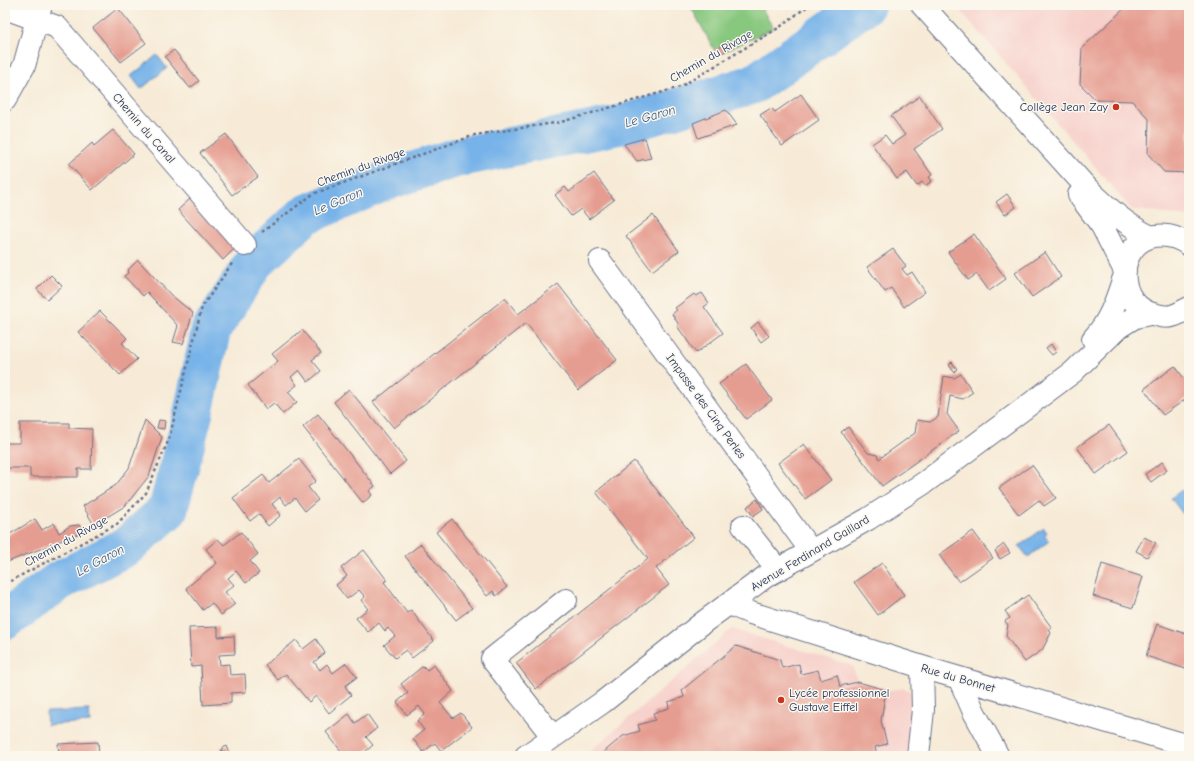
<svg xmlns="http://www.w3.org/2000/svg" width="1194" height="761" font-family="'Comic Neue',sans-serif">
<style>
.built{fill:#f7d0cb}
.green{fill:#87c77e;stroke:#517b6e}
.water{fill:#77b3e9;stroke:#4971a4}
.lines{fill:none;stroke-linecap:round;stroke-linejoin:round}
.river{stroke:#77b3e9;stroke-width:40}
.building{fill:#e69d91}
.minor-casing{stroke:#687188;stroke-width:24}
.path{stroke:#687188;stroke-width:2.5;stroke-dasharray:3 3;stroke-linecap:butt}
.minor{stroke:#fff;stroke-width:22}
.poi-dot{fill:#c8321e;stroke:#fbf7ec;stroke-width:1.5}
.labels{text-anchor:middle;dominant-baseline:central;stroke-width:3;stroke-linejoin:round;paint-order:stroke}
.street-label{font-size:12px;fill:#1b2f5e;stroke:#fbf7ec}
.poi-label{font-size:12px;fill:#1b2f5e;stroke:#fbf7ec;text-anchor:end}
.water-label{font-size:13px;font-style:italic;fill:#375788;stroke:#fbf7ec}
</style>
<rect width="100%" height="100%" fill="#fbf7ec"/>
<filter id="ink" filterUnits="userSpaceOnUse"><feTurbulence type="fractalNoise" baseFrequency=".025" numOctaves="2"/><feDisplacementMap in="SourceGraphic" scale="8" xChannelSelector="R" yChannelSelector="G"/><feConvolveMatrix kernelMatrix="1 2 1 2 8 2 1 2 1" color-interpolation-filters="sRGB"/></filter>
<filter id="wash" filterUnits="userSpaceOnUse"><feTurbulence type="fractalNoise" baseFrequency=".012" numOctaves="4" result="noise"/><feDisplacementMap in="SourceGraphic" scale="16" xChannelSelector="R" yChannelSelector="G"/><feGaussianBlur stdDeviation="0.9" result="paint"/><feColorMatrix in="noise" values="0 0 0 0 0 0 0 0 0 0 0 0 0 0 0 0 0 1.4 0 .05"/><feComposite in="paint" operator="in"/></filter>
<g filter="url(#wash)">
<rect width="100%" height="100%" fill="#f7ebd7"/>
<!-- built -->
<path class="built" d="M956,5H1189V215L1186,217L1131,209Z
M732,629L853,666L857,680L890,690L904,688L911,692L914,708L909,756H586L596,746Z"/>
<!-- green -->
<path class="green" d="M690,5H760L773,28L717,55Z"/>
<!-- water -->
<path class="water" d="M157,55L167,68L141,89L131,76Z
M1182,490L1189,499V522L1171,498Z
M1044,528L1047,533L1044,535L1049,541L1028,557L1019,546Z
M89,710L90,722L47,725L46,712Z"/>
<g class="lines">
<!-- river -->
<path class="river" d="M5,620L59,581L127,546L168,510L193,414L211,330L254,262L305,215L385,181L455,158L629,123L754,84L865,5"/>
</g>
<g id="blocks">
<!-- building -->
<path class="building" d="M1128,5H1189V173L1164,172L1148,154L1149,119L1132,101L1096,100L1080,84L1082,48Z
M118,8L146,43L121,62L93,28Z
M724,45L726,51L717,55L714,50Z
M174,50L199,81L190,88L165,57Z
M801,94L819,120L782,146L760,115L771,108L775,112Z
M920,96L942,129L914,149L932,175L929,177L932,181L925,186L922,182L917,186L907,172L897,179L872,144L885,135L892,144L905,135L891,116Z
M726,110L737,125L698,138L693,123Z
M113,130L134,154L92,190L69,164L92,143L94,146Z
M226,134L258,177L232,195L200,153Z
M645,138L651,158L637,161L624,144Z
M594,173L614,200L589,219L581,209L571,216L555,195L565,187L569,192Z
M1007,194L1016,207L1005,215L996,202Z
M192,197L235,248L223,260L178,210Z
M653,215L679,251L652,271L626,236Z
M974,234L1006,279L989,291L977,274L968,280L948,252Z
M893,249L906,266L902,269L907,275L912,272L925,292L904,307L891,288L885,292L867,267Z
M1045,252L1061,277L1032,297L1015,273Z
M138,260L171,295L193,313L183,344L173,342L178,326L147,292L143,296L124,276L128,273L127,271Z
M51,275L62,286L47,300L37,289Z
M558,284L617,360L578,390L526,323L394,428L373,402L505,298L518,314Z
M702,293L709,303L704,307L723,333L696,353L677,326L679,325L672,314L677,310L675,308L694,294L696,296Z
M100,311L127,338L122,343L137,359L120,375L78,332Z
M758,322L769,336L761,342L751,328Z
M302,330L321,353L312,360L321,371L308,382L299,370L291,377L297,385L288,392L297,402L283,414L274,403L266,409L248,385L278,361L272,354Z
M1051,344L1056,352L1052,355L1046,348Z
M952,362L957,369L954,372L949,365Z
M746,364L772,400L746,419L719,384Z
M1175,366L1189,385V397L1163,415L1144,389Z
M961,374L973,392L963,399L950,396L947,414L959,431L882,486L841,432L848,427L868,453L877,455L879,459L915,433L917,420L930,422L938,417L944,376L954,378Z
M349,389L406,461L390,474L334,402Z
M318,414L375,486L369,491L372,495L363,503L303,427Z
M145,420L162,437L149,476L125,506L94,525L83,506L116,485L129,468Z
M159,420L165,421L164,429L157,428Z
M20,423H69V428L92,429L91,469H78V477H30V468H5V443H20Z
M1109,425L1128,451L1096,474L1077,447Z
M804,444L831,480L805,499L778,463Z
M299,459L316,481L308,487L318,500L305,511L295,498L286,505L280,497L272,504L281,515L268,526L259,514L250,521L233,498L263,475L269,483Z
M634,461L694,537L656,568L669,585L536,689L516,663L648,559L596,492Z
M1162,462L1167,470L1151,482L1145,474Z
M1032,465L1056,498L1044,506L1039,500L1019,515L999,488Z
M757,499L763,509L753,516L747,507Z
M35,519L42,530L54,523L59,533L70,526L79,525L83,532L5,563V537Z
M452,519L507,587L496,596L493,591L487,596L436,532Z
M973,531L993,558L959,582L939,555Z
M241,532L258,554L250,561L259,573L246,583L236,571L228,578L234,585L225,592L235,604L221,615L212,603L203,610L186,588L217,563L206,549L218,539L224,545Z
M1144,537L1156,543L1147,557L1136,551Z
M421,544L472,608L456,620L405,556Z
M1004,544L1010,553L1000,559L995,551Z
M364,550L387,580L384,582L407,613L411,610L434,641L412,658L406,650L395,658L384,645L395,636L388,628L385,631L379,623L368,632L356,618L368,609L361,600L365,597L359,590L347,599L336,585L347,576L341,568Z
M882,563L904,595L878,615L854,582Z
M1102,564L1143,577L1133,608L1093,596Z
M1028,595L1052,628L1049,630L1051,633L1042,650L1025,662L1006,636L1008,625L1005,621L1010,618L1005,611Z
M1157,624L1189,635V660L1186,669L1146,656Z
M218,627V637L234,636L235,654L219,655L220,665L229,664L230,675L245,674L246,692L231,693V703L203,705L201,666L191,667L189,628Z
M316,639L325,653L314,662L320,670L327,664L333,673L346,663L357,677L345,686L351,695L329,713L316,696L309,702L286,674L278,680L265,665L296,640L303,649Z
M736,646L780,660L782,668L799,664L801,674L818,670L821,680L837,675L840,686L858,682L886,690L881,721L887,744L875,747L877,756H599L623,736L640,731L638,725L655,720L653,713L669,708L668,702L684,697L682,690Z
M434,665L453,691L440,703L453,718L461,713L472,727L441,751L435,743L423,752L413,739L424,730L417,721L425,714L419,706L407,715L397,702L408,693L401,684L423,666L427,670Z
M349,714L355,723L367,714L377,728L366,737L373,745L365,752L368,756H345L326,732Z
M98,742L99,756H59L58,744Z
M227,746L231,756H224L221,749Z"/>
</g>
</g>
<g filter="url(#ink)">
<use href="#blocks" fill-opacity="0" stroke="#687188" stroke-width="1"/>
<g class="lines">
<!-- minor casing -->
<g class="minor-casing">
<path id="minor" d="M922,5L1088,189C1108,208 1126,225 1151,237
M5,8L57,27L245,245
M5,100L24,66L41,5
M1079,195L1102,226L1125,271
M1189,245C1178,237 1168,234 1155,236C1114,243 1114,307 1157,315C1163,317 1170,317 1175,315C1180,313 1185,310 1189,308
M600,261L811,551
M1093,339C1109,322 1116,302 1123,280
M743,526L778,570
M729,604L751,613L922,667L1189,746
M959,678L974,712L998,756
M553,737L492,659L566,600
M526,756L603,702L705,621L765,577L868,519L924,483L1073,372L1119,327L1135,317L1150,314
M918,756L923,710L922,667"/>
</g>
<!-- path -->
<path class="path" d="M262,232L313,194L475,135L561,122L680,87L780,27L809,5
M5,584L117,524L146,493L169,439L202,307L233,262"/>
<!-- minor -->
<use href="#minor" class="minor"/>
</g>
</g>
<!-- markers -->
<g class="poi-dot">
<circle cx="1116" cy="107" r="4"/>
<circle cx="781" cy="700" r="4"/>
</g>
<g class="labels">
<!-- street labels -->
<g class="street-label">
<text transform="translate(711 56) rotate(-30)">Chemin du Rivage</text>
<text transform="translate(144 128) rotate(49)">Chemin du Canal</text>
<text transform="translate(361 167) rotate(-20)">Chemin du Rivage</text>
<text transform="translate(706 406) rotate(54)">Impasse des Cinq Perles</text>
<text transform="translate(66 541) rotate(-29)">Chemin du Rivage</text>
<text transform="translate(810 553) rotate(-31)">Avenue Ferdinand Gaillard</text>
<text transform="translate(958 678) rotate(16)">Rue du Bonnet</text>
</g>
<!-- poi labels -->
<g class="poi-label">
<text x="1108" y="107">Collège Jean Zay</text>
<text x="789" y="693" text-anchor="start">Lycée professionnel<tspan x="789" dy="14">Gustave Eiffel</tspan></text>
</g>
<!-- water labels -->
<g class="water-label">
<text transform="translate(650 116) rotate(-16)">Le Garon</text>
<text transform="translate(338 201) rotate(-23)">Le Garon</text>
<text transform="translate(100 560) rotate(-28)">Le Garon</text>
</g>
</g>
<!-- margin -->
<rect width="1194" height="761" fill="none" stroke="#fbf7ec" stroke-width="20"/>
</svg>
